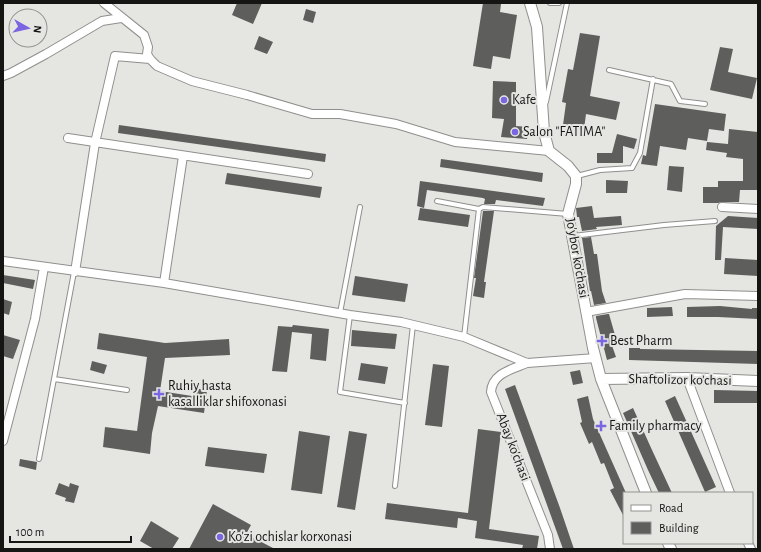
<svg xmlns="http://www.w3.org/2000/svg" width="761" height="552" font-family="'Alegreya Sans',sans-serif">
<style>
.building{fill:#5e5e5c}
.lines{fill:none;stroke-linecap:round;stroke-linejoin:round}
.service-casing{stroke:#8f908d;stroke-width:6}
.minor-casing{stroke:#8f908d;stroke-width:10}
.tertiary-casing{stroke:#8f908d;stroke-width:12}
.service{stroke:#fff;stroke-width:4}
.minor{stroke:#fff;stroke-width:8}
.tertiary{stroke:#fff;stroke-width:10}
.poi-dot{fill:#7b65e0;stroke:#e5e6e2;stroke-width:1.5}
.labels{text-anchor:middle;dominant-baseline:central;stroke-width:4;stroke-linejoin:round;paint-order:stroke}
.poi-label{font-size:14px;fill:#151614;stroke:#e5e6e2;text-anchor:start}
.street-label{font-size:14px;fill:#151614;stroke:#e5e6e2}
</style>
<rect width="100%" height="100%" fill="#e5e6e2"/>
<!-- building -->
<path class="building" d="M237,3H262L253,24L232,15Z
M483,3L501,4L500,12L517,15L510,59L493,56L491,69L473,66Z
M306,9L316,12L313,23L303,20Z
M580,33L600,36L590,96L620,102L616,120L586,114L584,129L563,125L566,103L562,102L568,69L573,70Z
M259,36L273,42L267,54L254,49Z
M720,47L733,49L728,72L757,78L752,99L710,90Z
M493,81L516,82V126L528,127L527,139L501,137L504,119L492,118Z
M655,104L726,114L724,131L709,129L707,141L688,138L686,150L660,146L657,166L641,164L643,155L646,156Z
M119,125L326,154L325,162L118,133Z
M729,129L758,132V190H740L739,202H722L718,203H703V187H718V181H743V159L726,157L727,153L706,150L707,142L728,144Z
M617,134L637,139L634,149L623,146V163H597V153H612Z
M441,159L543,173L542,182L440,167Z
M669,166L684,167L682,192L667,190Z
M227,173L322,187L320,198L225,184Z
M606,180L628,181L627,193H606Z
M420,181L545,198L543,206L496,200L495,204H484L485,199L483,198L427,190L424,208L417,206Z
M592,206L594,218L621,216L622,225L596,227L597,229L582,231L579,217H577L576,208Z
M420,208L470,215L468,227L418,220Z
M483,211H494L484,282H486L484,298L473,296L476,278H474Z
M728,216L758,218V229L723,227L721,260H715L716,226Z
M591,237L594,254H597L602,291L606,303L594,305L591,291H590L582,238Z
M725,258L758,260V276L724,274Z
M3,275L35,280L33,289L3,283Z
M355,276L408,284L405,302L352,295Z
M3,299L12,302L9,315L3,313Z
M720,306L752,309V308H758V319L718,317H687V307Z
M672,307L673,316L647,317V308Z
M608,314H609L615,335L609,337L616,357L607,360L596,318V316Z
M293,325L329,329L326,361L310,359L312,334L292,332L287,372L272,371L278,326L292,327Z
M352,330L397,334L395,349L351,346Z
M99,333L165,343L229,339L230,355L165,358L160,391L192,396L193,388L207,390L204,413L158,406L152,433L150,454L103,447L105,427L137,431L147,357L97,349Z
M3,335L20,340L13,359L3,356Z
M629,348H640V349L758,351V364L629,360Z
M92,361L107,365L104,374L90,370Z
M361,363L388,367L385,384L358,380Z
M433,364L449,366L442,427L425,425Z
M580,370L583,383L573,385L570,372Z
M515,385L560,508L574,549H563L505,389Z
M714,390L758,391V403H714Z
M588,396L593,419L626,493H624V517L610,490L614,488L604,463L601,464L592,442L589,444L580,423L582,422L577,399Z
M675,396L716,487L705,492L665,401Z
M633,408L652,450L672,493H659L648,470L623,413Z
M478,429L501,432L489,529L539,536L537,549H522L523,545L475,538L477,521L458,518L457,528L385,519L387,503L468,513Z
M299,431L330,436L322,494L291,490Z
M349,431L367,434L355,510L337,507Z
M208,447L267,454L264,473L205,466Z
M20,459L37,462L36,470L19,466Z
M59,483L69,487L70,483L79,486L74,503L65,501L66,498L55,494Z
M213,504L251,525L246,534L275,549H189Z
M151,521L179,538L172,549H154L140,541Z"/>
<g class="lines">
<!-- service casing -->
<g class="service-casing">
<path id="service" d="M550,3H559
M609,70L671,84L680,101L705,104
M546,102L567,3
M577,176L600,170L632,168L640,153L653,79
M437,201L479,209L464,337
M479,209L483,207L568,214
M573,236L664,225L715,221
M340,313L360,207
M350,315L340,392L405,403
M54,379L127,390
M39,459L74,272
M395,486L413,325"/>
</g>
<!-- minor casing -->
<g class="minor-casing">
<path id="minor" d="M104,3L144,35L148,47L147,54L150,59L157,66L192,81L247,95L312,114H340L396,124L455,142L549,151
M3,76L11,73L46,54L102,21L121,18
M68,138L308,174
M722,207L758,209
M3,261L164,283L350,315L401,322L464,337L527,363L596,358
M75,272L95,143L115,56L150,59
M164,283L183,156
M586,312L685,294L758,296
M527,363C513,369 492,373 491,392L548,535L550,549
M687,378L730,493
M3,441L35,319L44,267
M748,543L751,549"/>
</g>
<!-- tertiary casing -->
<g class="tertiary-casing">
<path id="tertiary" d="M530,3L537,27L544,132L549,151L568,166L576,176V184L568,214L593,348L601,379L646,493
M601,379L687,378L758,381
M668,543L671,549"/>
</g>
<!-- service -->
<use href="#service" class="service"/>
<!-- minor -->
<use href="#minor" class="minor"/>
<!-- tertiary -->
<use href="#tertiary" class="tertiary"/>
</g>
<!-- markers -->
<g class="poi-dot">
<circle cx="504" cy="100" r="4"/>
<circle cx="515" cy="132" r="4"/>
<path d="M600 335h4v4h4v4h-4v4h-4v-4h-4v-4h4z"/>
<path d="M157 388h4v4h4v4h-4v4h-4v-4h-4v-4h4z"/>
<path d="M599 420h4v4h4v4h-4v4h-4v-4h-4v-4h4z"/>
<circle cx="220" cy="537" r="4"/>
</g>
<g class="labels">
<!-- poi labels -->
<g class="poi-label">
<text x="512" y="100">Kafe</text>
<text x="523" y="132">Salon "FATIMA"</text>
<text x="610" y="341">Best Pharm</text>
<text x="168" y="386">Ruhiy hasta<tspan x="168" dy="16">kasalliklar shifoxonasi</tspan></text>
<text x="609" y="426">Family pharmacy</text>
<text x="228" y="537">Ko'zi ochislar korxonasi</text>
</g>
<!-- street labels -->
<g class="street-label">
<text transform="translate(577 258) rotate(80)">Jo'ybor ko'chasi</text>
<text transform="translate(680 380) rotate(1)">Shaftolizor ko'chasi</text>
<text transform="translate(513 447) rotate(69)">Abay ko'chasi</text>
</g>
</g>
<!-- border -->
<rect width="761" height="552" fill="none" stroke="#151614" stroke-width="8"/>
<!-- legend -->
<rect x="623" y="492" width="130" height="52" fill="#e5e6e2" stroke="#929390"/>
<rect x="631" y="505" width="20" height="6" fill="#ffffff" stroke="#929390"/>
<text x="659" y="512" font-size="12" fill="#151614">Road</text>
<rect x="631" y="522" width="20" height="12" fill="#5e5e5c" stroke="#929390"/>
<text x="659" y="532" font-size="12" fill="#151614">Building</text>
<!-- north arrow -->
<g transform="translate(28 28) rotate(98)"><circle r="19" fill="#e5e6e2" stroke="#929390"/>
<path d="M0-3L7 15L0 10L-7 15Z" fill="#7b65e0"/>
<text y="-6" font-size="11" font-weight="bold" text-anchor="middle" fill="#151614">N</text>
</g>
<!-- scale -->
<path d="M10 536v6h121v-6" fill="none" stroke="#151614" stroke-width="2"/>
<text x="16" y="536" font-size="12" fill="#151614" stroke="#e5e6e2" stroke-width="3" paint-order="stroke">100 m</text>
</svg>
